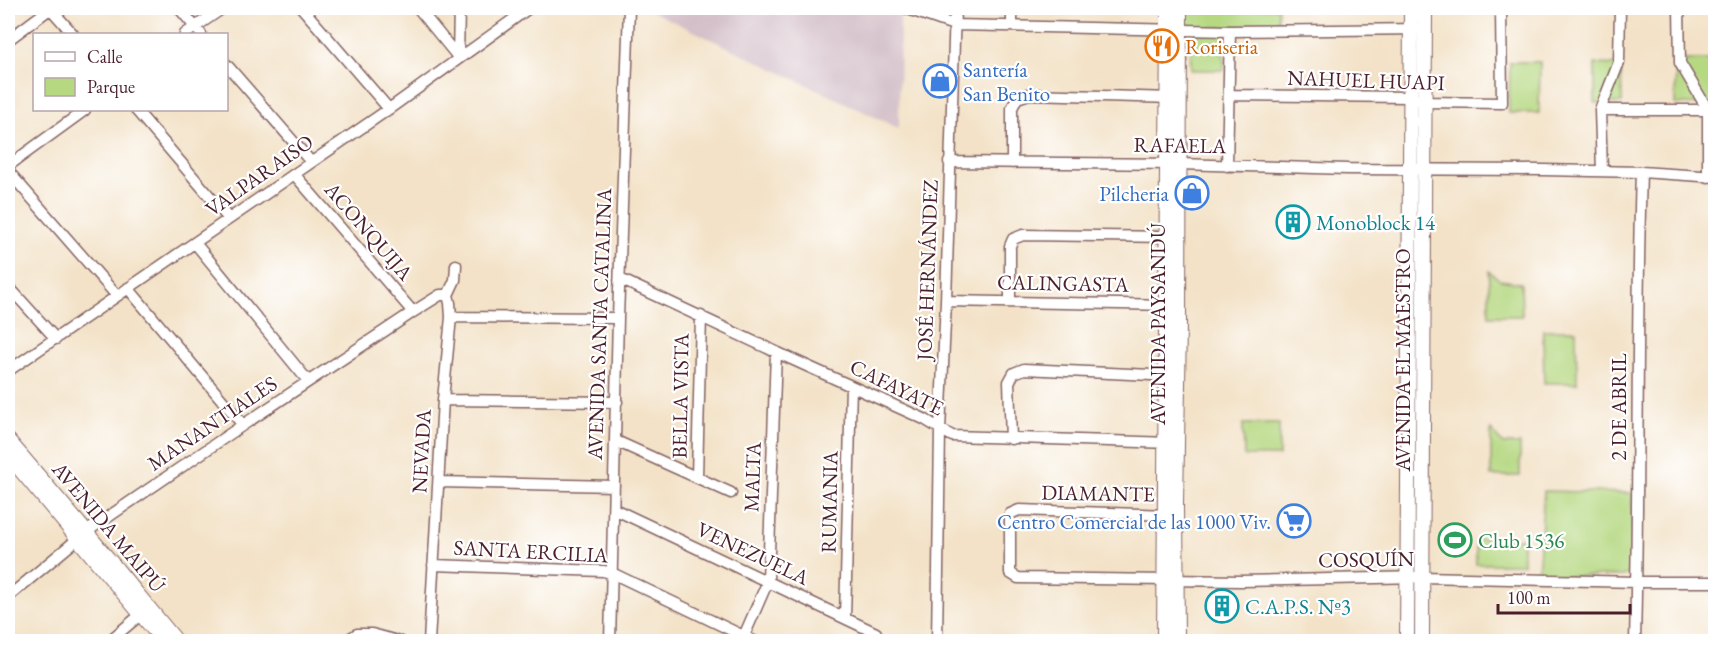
<svg xmlns="http://www.w3.org/2000/svg" width="1723" height="649" font-family="'EB Garamond',serif">
<style>
.industrial{fill:#d2bdc6}
.park{fill:#b5d881;stroke:#807c56;stroke-width:1.5}
.lines{fill:none;stroke-linecap:round;stroke-linejoin:round}
.minor-casing{stroke:#856362;stroke-width:13}
.major-casing{stroke:#856362;stroke-width:16}
.minor{stroke:#fff;stroke-width:10}
.major{stroke:#fff;stroke-width:14}
.labels{text-anchor:middle;dominant-baseline:central;stroke-width:4.5;stroke-linejoin:round;paint-order:stroke}
.food-label{font-size:21px;fill:#c56008;stroke:#fff;text-anchor:start}
.shop-label{font-size:21px;fill:#366cbe;stroke:#fff;text-anchor:end}
.street-label{font-size:21px;fill:#4a1f2b;stroke:#fff}
.culture-label{font-size:21px;fill:#0d838f;stroke:#fff;text-anchor:start}
.leisure-label{font-size:21px;fill:#27864d;stroke:#fff;text-anchor:start}
</style>
<rect width="100%" height="100%" fill="#fff"/>
<filter id="ink" filterUnits="userSpaceOnUse"><feTurbulence type="fractalNoise" baseFrequency=".0167" numOctaves="2"/><feDisplacementMap in="SourceGraphic" scale="12" xChannelSelector="R" yChannelSelector="G"/><feConvolveMatrix kernelMatrix="1 2 1 2 8 2 1 2 1" color-interpolation-filters="sRGB"/></filter>
<filter id="wash" filterUnits="userSpaceOnUse"><feTurbulence type="fractalNoise" baseFrequency=".008" numOctaves="4" result="noise"/><feDisplacementMap in="SourceGraphic" scale="24" xChannelSelector="R" yChannelSelector="G"/><feGaussianBlur stdDeviation="1.35" result="paint"/><feColorMatrix in="noise" values="0 0 0 0 0 0 0 0 0 0 0 0 0 0 0 0 0 1.4 0 .05"/><feComposite in="paint" operator="in"/></filter>
<g filter="url(#wash)">
<rect width="100%" height="100%" fill="#f3e2c7"/>
<!-- industrial -->
<path class="industrial" d="M645,8H900L899,128H898Z"/>
<!-- park -->
<path class="park" d="M1183,8H1278V27L1183,28Z
M1190,33H1223L1224,70H1191Z
M1676,60H1714V105L1675,104Z
M1510,62H1540L1539,113H1509Z
M1595,64L1621,65L1622,103H1595Z
M1489,271L1500,280L1521,283L1522,316H1489Z
M1543,330H1576L1577,383H1544Z
M1243,424H1279V456H1244Z
M1491,430L1503,444H1520V476H1491Z
M1544,491L1632,493V568L1629,574L1623,576H1538Z
M1476,539H1523V564H1476Z"/>
</g>
<g filter="url(#ink)">
<g class="lines">
<!-- minor casing -->
<g class="minor-casing">
<path id="minor" d="M50,8L73,34
M179,8L201,34
M302,8L389,109
M418,8L458,57
M905,8L954,25L1230,31L1425,29
M1679,8L1680,63L1708,110
M1012,26V8
M185,34L223,8
M8,40L51,8
M458,57L459,8
M226,64L311,162
M1229,95L1410,97L1424,102L1502,103L1501,8
M136,110L229,219
M1600,110L1619,62L1620,8
M949,162L1179,164L1348,169L1543,170L1641,172L1716,177
M1012,163V108L1017,98L1029,94L1174,98
M8,166L85,110
M1227,166L1230,31
M8,171L117,296
M1602,171L1600,110H1708V177
M294,174L413,312
M195,243L308,381
M620,279L776,352L924,419L952,436L1171,443
M8,286L56,339
M128,288L243,425
M946,301L1173,305
M1010,301V246L1013,239L1023,235L1173,237
M451,317L618,318
M8,371L389,109L529,8
M443,400L617,402
M1011,439L1009,382L1014,373L1024,369L1173,376
M616,441L731,493
M697,477L701,316
M439,482L614,486
M614,509L876,633
M1170,515L1019,510L1010,514V573L1018,578L1241,581L1421,577L1637,582H1716
M433,565L603,571L612,573L756,642
M8,597L86,532L243,425L413,312L440,295H448
M845,618L851,386
M744,636L768,581L776,352
M108,642L145,611
M344,642L357,634H372L401,642
M429,642L443,400L451,317L450,303L448,295L455,280L456,265
M610,642L618,318L629,8
M937,642L940,430L946,301L955,8
M1635,642C1639,485 1636,329 1641,172"/>
</g>
<!-- major casing -->
<g class="major-casing">
<path id="major" d="M8,440L86,532L177,642
M8,455L164,642
M1164,642L1168,8
M1177,642L1176,504L1179,325L1180,8
M1407,642L1411,8
M1422,642L1425,8"/>
</g>
<!-- minor -->
<use href="#minor" class="minor"/>
<!-- major -->
<use href="#major" class="major"/>
</g>
</g>
<!-- icons -->
<defs>
<g id="restaurant-ring" transform="scale(1.725)"><circle r="9.5" fill="#fff" stroke="#e8710a" stroke-width="1.5"/><path d="M-5-6h1v4h1v-4h1v4h1v-4h1v5L-1.5 .5V6h-2V.5L-5-1ZM5-6V6H3V1.5H1.5Q1.5-4 5-6Z" fill="#e8710a"/></g>
<g id="shop-ring" transform="scale(1.725)"><circle r="9.5" fill="#fff" stroke="#3f7fe0" stroke-width="1.5"/><path d="M-5-2.5h2.3a2.7 3.5 0 0 1 5.4 0H5L5.5 6h-11ZM-1.5-2.5h3a1.5 2.3 0 0 0-3 0Z" fill="#3f7fe0"/></g>
<g id="building-ring" transform="scale(1.725)"><circle r="9.5" fill="#fff" stroke="#0f9aa8" stroke-width="1.5"/><path d="M-4-6H4V6H1V3H-1V6H-4ZM-2.5-4.3h1.7v1.8h-1.7ZM.8-4.3h1.7v1.8H.8ZM-2.5-1h1.7V.8h-1.7ZM.8-1h1.7V.8H.8Z" fill="#0f9aa8"/></g>
<g id="supermarket-ring" transform="scale(1.725)"><circle r="9.5" fill="#fff" stroke="#3f7fe0" stroke-width="1.5"/><path d="M-6-5.5h2.5l.6 2H6L4.5 2H-2.5L-4.4-4H-6ZM-1.5 3.2a1.3 1.3 0 1 0 .1 0ZM3 3.2a1.3 1.3 0 1 0 .1 0Z" fill="#3f7fe0"/></g>
<g id="stadium-ring" transform="scale(1.725)"><circle r="9.5" fill="#fff" stroke="#2e9e5b" stroke-width="1.5"/><path d="M0-5a6.5 5 0 1 0 0 10a6.5 5 0 1 0 0-10ZM-3.5-1.8h7v3.6h-7Z" fill="#2e9e5b"/></g>
</defs>
<g fill-rule="evenodd">
<use href="#restaurant-ring" x="1162" y="46"/>
<use href="#shop-ring" x="940" y="81"/>
<use href="#shop-ring" x="1192" y="193"/>
<use href="#building-ring" x="1293" y="222"/>
<use href="#supermarket-ring" x="1294" y="521"/>
<use href="#stadium-ring" x="1455" y="540"/>
<use href="#building-ring" x="1222" y="606"/>
</g>
<g class="labels">
<!-- food labels -->
<g class="food-label">
<text x="1185" y="46">Roriseria</text>
</g>
<!-- shop labels -->
<g class="shop-label">
<text x="963" y="69" text-anchor="start">Santería<tspan x="963" dy="24">San Benito</tspan></text>
<text x="1169" y="193">Pilcheria</text>
<text x="1271" y="521">Centro Comercial de las 1000 Viv.</text>
</g>
<!-- street labels -->
<g class="street-label">
<text transform="translate(1366 80) rotate(2)">NAHUEL HUAPI</text>
<text transform="translate(1180 145) rotate(1)">RAFAELA</text>
<text transform="translate(259 175) rotate(-35)">VALPARAISO</text>
<text transform="translate(369 231) rotate(49)">ACONQUIJA</text>
<text transform="translate(927 270) rotate(-88)">JOSÉ HERNÁNDEZ</text>
<text transform="translate(1063 283) rotate(1)">CALINGASTA</text>
<text transform="translate(599 324) rotate(-88)">AVENIDA SANTA CATALINA</text>
<text transform="translate(1157 324) rotate(-90)">AVENIDA PAYSANDÚ</text>
<text transform="translate(1402 360) rotate(-90)">AVENIDA EL MAESTRO</text>
<text transform="translate(897 387) rotate(26)">CAFAYATE</text>
<text transform="translate(680 396) rotate(-89)">BELLA VISTA</text>
<text transform="translate(1618 407) rotate(-90)">2 DE ABRIL</text>
<text transform="translate(212 423) rotate(-34)">MANANTIALES</text>
<text transform="translate(421 451) rotate(-87)">NEVADA</text>
<text transform="translate(752 477) rotate(-88)">MALTA</text>
<text transform="translate(1098 493) rotate(1)">DIAMANTE</text>
<text transform="translate(829 502) rotate(-89)">RUMANIA</text>
<text transform="translate(109 527) rotate(50)">AVENIDA MAIPÚ</text>
<text transform="translate(531 551) rotate(3)">SANTA ERCILIA</text>
<text transform="translate(753 553) rotate(25)">VENEZUELA</text>
<text transform="translate(1366 559) rotate(-1)">COSQUÍN</text>
</g>
<!-- culture labels -->
<g class="culture-label">
<text x="1316" y="222">Monoblock 14</text>
<text x="1245" y="606">C.A.P.S. Nº3</text>
</g>
<!-- leisure labels -->
<g class="leisure-label">
<text x="1478" y="540">Club 1536</text>
</g>
</g>
<!-- margin -->
<rect width="1723" height="649" fill="none" stroke="#fff" stroke-width="30"/>
<!-- legend -->
<rect x="33" y="33" width="195" height="78" fill="#ffffff" stroke="#b7a5aa" stroke-width="1.5"/>
<rect x="45" y="52" width="30" height="9" fill="#ffffff" stroke="#b7a5aa" stroke-width="1.5"/>
<text x="87" y="63" font-size="18" fill="#4a1f2b">Calle</text>
<rect x="45" y="78" width="30" height="18" fill="#b5d881" stroke="#b7a5aa" stroke-width="1.5"/>
<text x="87" y="93" font-size="18" fill="#4a1f2b">Parque</text>
<!-- scale -->
<path d="M1498 604v9h132v-9" fill="none" stroke="#4a1f2b" stroke-width="3"/>
<text x="1507" y="604" font-size="18" fill="#4a1f2b" stroke="#ffffff" stroke-width="4.5" paint-order="stroke">100 m</text>
</svg>
